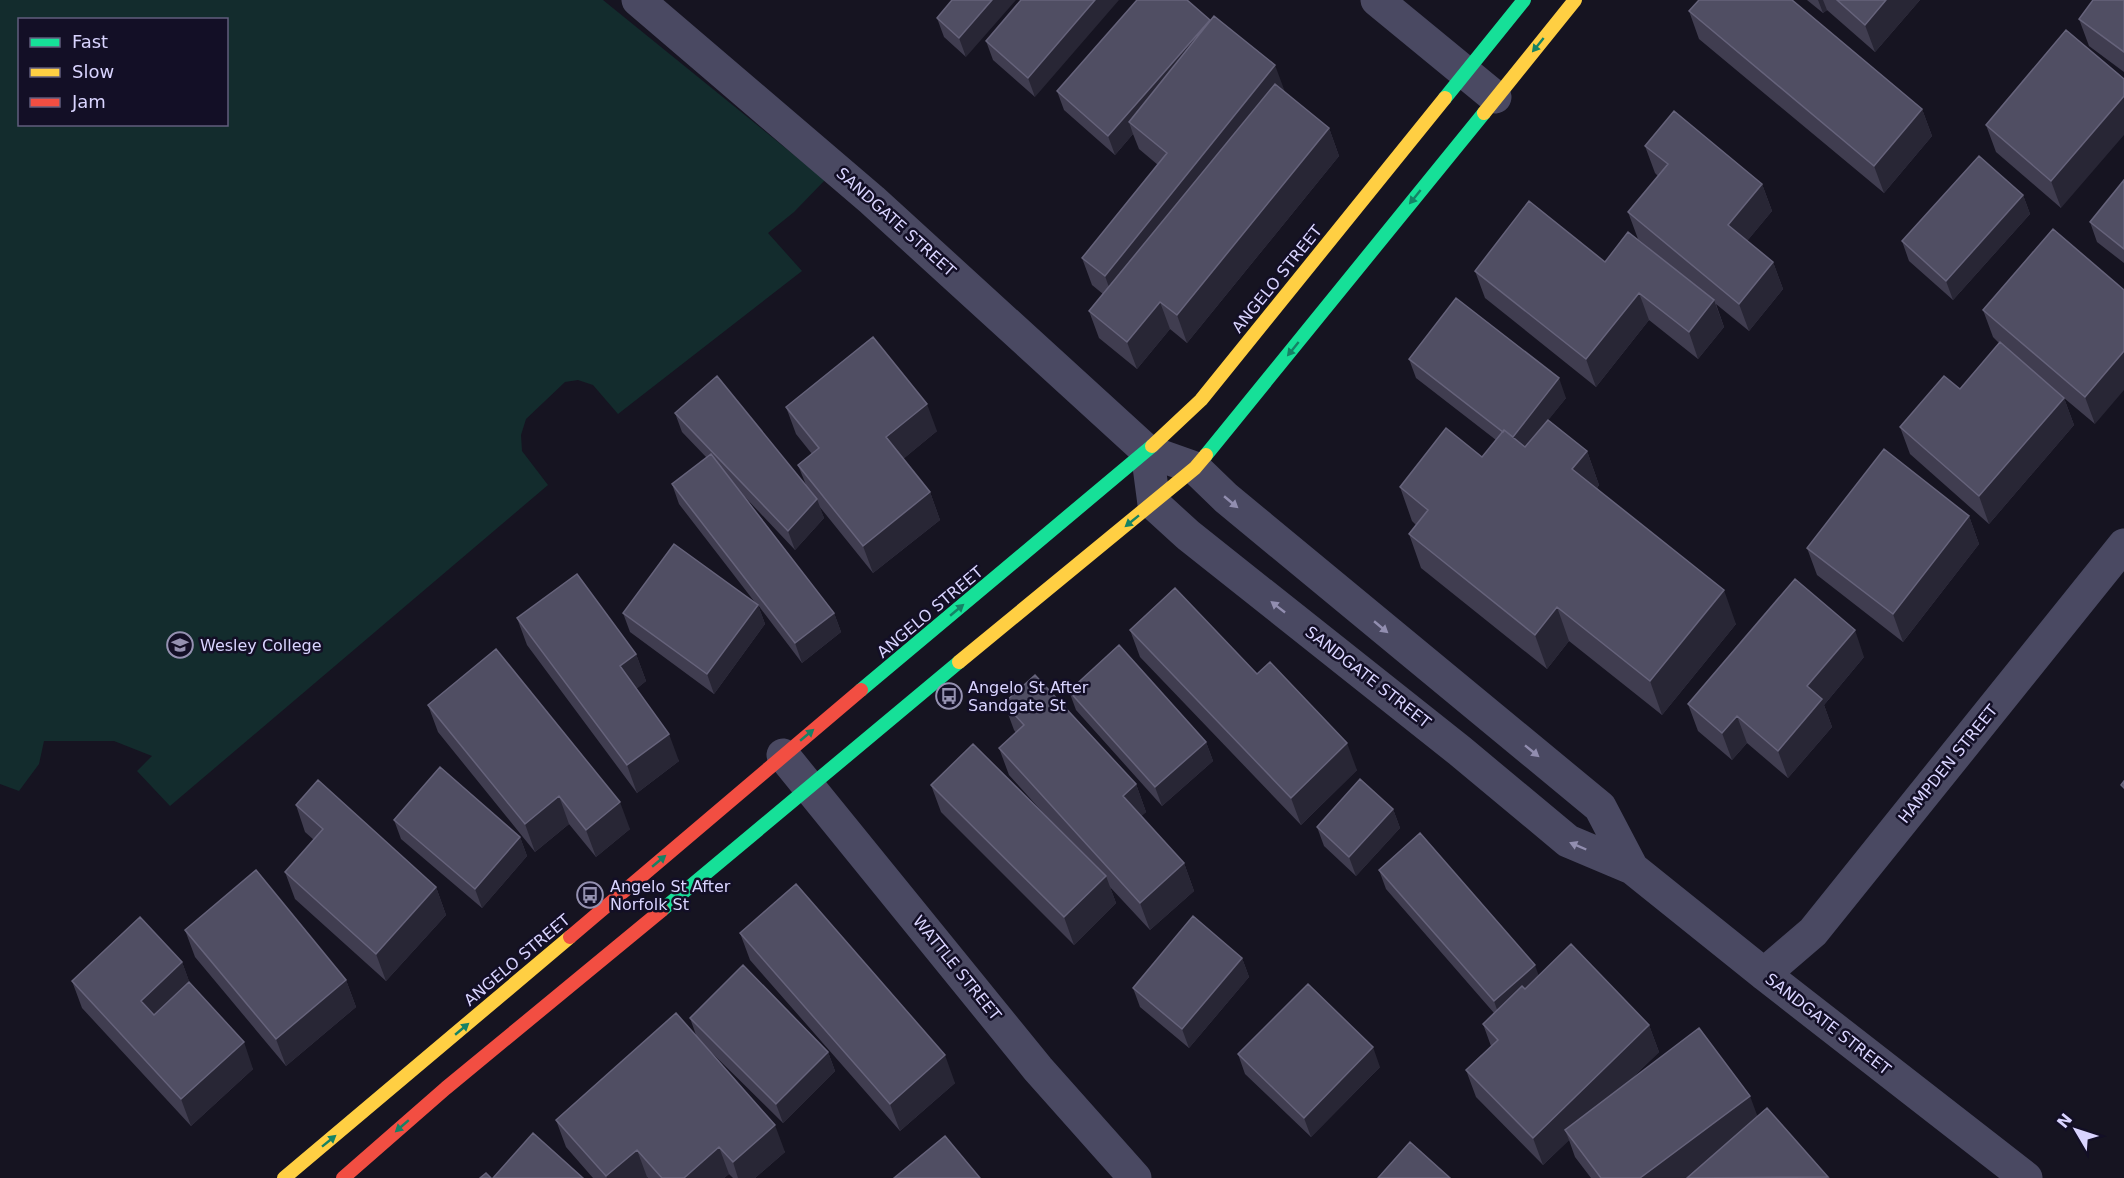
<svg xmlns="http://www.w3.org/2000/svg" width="2124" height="1178" font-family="'DejaVu Sans',sans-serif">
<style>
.green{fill:#132c2d;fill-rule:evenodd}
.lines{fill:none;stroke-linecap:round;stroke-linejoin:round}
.street{stroke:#4a4962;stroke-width:33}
.fast{stroke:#16e098;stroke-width:14}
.slow{stroke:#ffcf43;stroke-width:14}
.jam{stroke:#f24e42;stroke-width:14}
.wall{fill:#403d50}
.shaded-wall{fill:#282635}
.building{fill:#504e63;stroke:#66637b;stroke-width:1.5}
.oneway{fill:#158265}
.oneway2{fill:#928eb0}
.labels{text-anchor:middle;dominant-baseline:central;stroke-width:5;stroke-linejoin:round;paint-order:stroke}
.street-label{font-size:16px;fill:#d9d4ff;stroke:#130f26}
.poi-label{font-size:16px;fill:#d9d4ff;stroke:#130f26;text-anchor:start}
</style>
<rect width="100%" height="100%" fill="#161421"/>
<!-- green -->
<path class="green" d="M0,0H603L825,180L794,212L768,233L802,271L618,414L593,385L578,380L565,382L526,419L521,435L522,451L548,485L170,806L137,771L152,756L114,741H44L39,764L19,791L0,784ZM20,20H226V124H20Z"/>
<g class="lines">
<!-- street -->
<path class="street" d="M638,0L872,200L1147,451L1195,468L1226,498L1600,807L1632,868
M1377,0L1495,97
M1147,451L1154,504L1188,535L1460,751L1568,841L1632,868L1764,974L2026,1178
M783,755L1038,1069L1135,1178
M1764,974L1813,932L2124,545"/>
<!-- fast -->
<path class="fast" d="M1445,98L1524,0
M1206,455L1484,113
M861,690L1152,446
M662,910L959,662"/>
<!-- slow -->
<path class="slow" d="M1484,113L1575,0
M1152,446L1201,400L1445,98
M959,662L1195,468L1206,455
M284,1178L570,937"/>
<!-- jam -->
<path class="jam" d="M570,937L861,690
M343,1178L446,1088L662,910"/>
</g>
<!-- wall -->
<path class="wall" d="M952,0L966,57L944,37L937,18Z
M1021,0L1035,97L993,60L986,41Z
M1807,0H1920L1875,52L1827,10L1823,13Z
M2124,0V72L2089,46L2079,19Z
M1689,11L1922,109L1932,136L1884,193L1699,39Z
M2066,30L2061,208L1996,152L1986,125Z
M1057,91L1284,92L1329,128L1339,156L1187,343L1170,329L1137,369L1099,338L1089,311L1103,294L1092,285L1082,258L1158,165L1139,149L1133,134L1115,155L1064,110Z
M1645,146L1762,184L1772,211L1747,241L1773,262L1783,289L1749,331L1716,304L1724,327L1698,359L1649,320L1596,387L1485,298L1475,271L1605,262L1657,255L1638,239L1628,212L1658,176L1655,173Z
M2124,180V263L2097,242L2090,222Z
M2023,195L2030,214L1953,300L1909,261L1902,241Z
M2053,229L2095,424L2064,398L2074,425L1989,524L1910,454L1900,427L1960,389L1999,343L1993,337L1983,310Z
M1409,359L1566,398L1548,420L1587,451L1599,485L1597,488L1736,624L1662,715L1569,641L1547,669L1421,568L1409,534L1416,525L1412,521L1400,487L1482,457L1496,440L1416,378Z
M786,407L937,431L903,459L930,492L940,520L873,573L819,506L824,518L795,550L744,496L834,613L841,632L802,663L758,605L765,624L714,694L630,632L623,613L757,605L679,504L672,484L707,458L682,432L675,413L806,485L798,465L812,454L796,434Z
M1969,516L1979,544L1903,642L1817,575L1807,548Z
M517,618L636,654L646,681L636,689L679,761L637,793L527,645Z
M1130,630L1257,674L1357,770L1301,825L1140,657Z
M1864,657L1824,705L1832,727L1788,778L1747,743L1732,760L1698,731L1688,704Z
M1069,691L1206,742L1213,761L1162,806L1076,710Z
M1004,703L1136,784L1146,812L1141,816L1184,863L1194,891L1150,930L1110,887L1116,903L1074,945L941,812L931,785L1046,816L1009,775L999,748L1016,733L1014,730Z
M428,705L630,829L596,857L569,824L535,852L438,732Z
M296,805L436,887L446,915L386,981L295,899L285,872L314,840L305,832Z
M1393,809L1400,828L1356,876L1324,846L1317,827Z
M394,820L520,837L527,856L482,908L401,839Z
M1379,870L1539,976L1649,1025L1659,1052L1629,1081L1758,1116L1767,1108L1828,1178H1591L1575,1157L1569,1140L1543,1165L1476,1097L1466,1070L1491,1046L1483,1024L1494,1013L1386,889Z
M185,930L346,980L356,1007L286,1066L195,957Z
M740,933L955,1083L900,1131L750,960Z
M1242,958L1249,977L1189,1048L1140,1007L1133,988Z
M182,962L190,984L253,1069L191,1126L82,1008L72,981Z
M690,1018L828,1052L835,1071L783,1123L705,1046L785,1152L755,1178H733L729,1174L724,1178H648L647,1177L646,1178H593L566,1147L556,1120L696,1035Z
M1238,1054L1380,1067L1311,1137L1245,1074Z"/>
<!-- shaded-wall -->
<path class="shaded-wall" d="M992,0H1016L966,57L959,38Z
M1095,0H1119L1035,97L1028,78Z
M1818,0H1823L1827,10L1823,13Z
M1886,0H1920L1875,52L1865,25Z
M1210,20L1217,39L1129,122L1133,134L1115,155L1108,136Z
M1275,65L1285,92L1115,304L1105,276Z
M2124,96V135L2061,208L2051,181Z
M1922,109L1932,136L1884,193L1874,166Z
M1329,128L1339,156L1187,343L1177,315Z
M1762,184L1772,211L1738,252L1728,225Z
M2023,195L2030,214L1953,300L1946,281Z
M1773,262L1783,289L1749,331L1739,304Z
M1639,293L1649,320L1596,387L1586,359Z
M1714,300L1724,327L1698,359L1689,332Z
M1160,302L1170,329L1137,369L1127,342Z
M2124,351V390L2095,424L2085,397Z
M1559,378L1566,398L1518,458L1511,439Z
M2064,398L2074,425L1989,524L1979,496Z
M927,404L937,431L896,465L886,437Z
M1587,451L1599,485L1585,502L1572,469Z
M930,492L940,520L873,573L863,546Z
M817,499L824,518L795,550L788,531Z
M1969,516L1979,544L1903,642L1893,614Z
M1724,590L1736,624L1662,715L1650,681Z
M758,605L765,624L714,694L707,674Z
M1557,607L1569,641L1547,669L1535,635Z
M834,613L841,632L802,663L795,643Z
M1855,630L1864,657L1824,705L1832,727L1788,778L1778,751L1807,686Z
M636,654L646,681L630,694L620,666Z
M1737,716L1747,743L1732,760L1722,733Z
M669,734L679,761L637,793L627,765Z
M1206,742L1213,761L1162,806L1155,787Z
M1347,743L1357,770L1301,825L1291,798Z
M1136,784L1146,812L1133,824L1123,796Z
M559,796L569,824L535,852L525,824Z
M620,802L630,829L596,857L586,830Z
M1393,809L1400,828L1356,876L1349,857Z
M520,837L527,856L482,908L475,889Z
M1184,863L1194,891L1150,930L1140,903Z
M1106,876L1116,903L1074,945L1064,917Z
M436,887L446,915L386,981L376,954Z
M1242,958L1249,977L1189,1048L1182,1029Z
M182,962L192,989L151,1028L141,1001Z
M1535,965L1542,985L1501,1021L1494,1001Z
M346,980L356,1007L286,1066L276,1039Z
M1649,1025L1659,1052L1571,1137L1565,1130L1569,1140L1543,1165L1533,1138Z
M244,1042L253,1069L191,1126L181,1099Z
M1373,1047L1380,1067L1311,1137L1304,1118Z
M828,1052L835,1071L783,1123L776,1104Z
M945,1055L955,1083L900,1131L890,1104Z
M1750,1096L1760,1123L1687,1178H1640Z
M775,1125L785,1152L755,1178H738L733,1162Z
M719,1147L729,1174L724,1178H684Z
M637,1150L647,1177L646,1178H607L606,1176Z"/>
<!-- building -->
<path class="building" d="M952,0H992L959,38L937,18Z
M1021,0H1095L1028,78L986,41Z
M1137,0H1187L1210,20L1108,136L1057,91Z
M1699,0H1792L1922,109L1874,166L1689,11Z
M1837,0H1886L1865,25Z
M2093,0H2124V52L2079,19Z
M1214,16L1275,65L1105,276L1082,258L1167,153L1129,122Z
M2066,30L2124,79V96L2051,181L1986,125Z
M1275,84L1329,128L1177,315L1160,302L1127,342L1089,311Z
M1674,111L1762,184L1728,225L1773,262L1739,304L1628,212L1668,164L1645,146Z
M1979,156L2023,195L1946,281L1902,241Z
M2124,180V249L2090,222Z
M1529,201L1605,262L1628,232L1714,300L1689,332L1639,293L1586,359L1475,271Z
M2053,229L2124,290V351L2085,397L1983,310Z
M1456,298L1559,378L1513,437L1504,430L1503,432L1409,359Z
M873,337L927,404L886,437L930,492L863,546L798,465L819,448L786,407Z
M2000,342L2064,398L1979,496L1900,427L1944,376L1960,389Z
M717,376L817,499L788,531L675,413Z
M1548,420L1587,451L1572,469L1724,590L1650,681L1557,607L1535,635L1409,534L1428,510L1400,487L1446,428L1482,457L1504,430L1525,447Z
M1884,449L1969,516L1893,614L1807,548Z
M711,454L834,613L795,643L672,484Z
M674,544L758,605L707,674L623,613Z
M577,574L636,654L620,666L669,734L627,765L517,618Z
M1795,579L1855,630L1807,686L1822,699L1778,751L1737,716L1722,733L1688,704Z
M1175,588L1257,674L1270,662L1347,743L1291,798L1130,630Z
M1119,645L1206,742L1155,787L1069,691Z
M496,649L620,802L586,830L559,796L525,824L428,705Z
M1035,675L1136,784L1123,796L1184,863L1140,903L999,748L1024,725L1004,703Z
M973,744L1106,876L1064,917L931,785Z
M440,767L520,837L475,889L394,820Z
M1360,779L1393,809L1349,857L1317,827Z
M318,780L436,887L376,954L285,872L323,829L296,805Z
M2124,781V788L2121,785Z
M1420,833L1535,965L1494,1001L1379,870Z
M256,870L346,980L276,1039L185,930Z
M796,884L945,1055L890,1104L740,933Z
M1193,916L1242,958L1182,1029L1133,988Z
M140,917L182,962L141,1001L154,1015L189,982L244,1042L181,1099L72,981Z
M1571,944L1649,1025L1533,1138L1466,1070L1498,1040L1483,1024L1522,986L1525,989Z
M743,965L828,1052L776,1104L690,1018Z
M1308,984L1373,1047L1304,1118L1238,1054Z
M676,1013L775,1125L733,1162L719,1147L684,1178H662L637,1150L606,1176L556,1120Z
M1699,1028L1750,1096L1640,1178H1601L1565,1130Z
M1767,1108L1828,1177L1687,1178Z
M533,1133L583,1178H493Z
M945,1136L980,1178H894Z
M1410,1142L1450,1178H1378Z
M486,1173L491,1178H480Z"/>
<!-- one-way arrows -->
<defs><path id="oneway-solid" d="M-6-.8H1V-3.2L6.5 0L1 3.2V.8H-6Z" transform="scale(1.5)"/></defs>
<g class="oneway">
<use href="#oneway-solid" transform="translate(1538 45) rotate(129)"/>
<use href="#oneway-solid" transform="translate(1415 197) rotate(129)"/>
<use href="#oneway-solid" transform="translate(1293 349) rotate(129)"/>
<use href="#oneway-solid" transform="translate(1132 521) rotate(141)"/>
<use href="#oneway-solid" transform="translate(957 610) rotate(-40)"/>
<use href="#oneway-solid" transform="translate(807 735) rotate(-40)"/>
<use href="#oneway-solid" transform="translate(659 861) rotate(-40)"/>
<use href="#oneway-solid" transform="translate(462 1029) rotate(-40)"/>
<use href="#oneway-solid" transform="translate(402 1126) rotate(139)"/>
<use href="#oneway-solid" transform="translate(329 1141) rotate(-39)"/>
</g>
<g class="oneway2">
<use href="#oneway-solid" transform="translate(1231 502) rotate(40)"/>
<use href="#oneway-solid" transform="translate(1278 607) rotate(-142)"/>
<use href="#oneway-solid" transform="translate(1381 627) rotate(40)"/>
<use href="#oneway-solid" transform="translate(1532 751) rotate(39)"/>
<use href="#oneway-solid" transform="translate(1578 846) rotate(-157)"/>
</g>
<!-- icons -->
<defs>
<g id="school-ring" transform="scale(1.35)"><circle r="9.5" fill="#130f26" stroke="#9591b1" stroke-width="1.5"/><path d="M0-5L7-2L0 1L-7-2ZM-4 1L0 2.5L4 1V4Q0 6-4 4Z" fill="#9591b1"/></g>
<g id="bus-ring" transform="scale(1.35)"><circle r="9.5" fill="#130f26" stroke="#9591b1" stroke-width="1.5"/><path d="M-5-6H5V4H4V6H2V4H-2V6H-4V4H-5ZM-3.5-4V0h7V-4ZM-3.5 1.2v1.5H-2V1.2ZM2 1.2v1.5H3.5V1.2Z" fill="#9591b1"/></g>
</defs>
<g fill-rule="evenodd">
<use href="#school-ring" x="180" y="645"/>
<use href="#bus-ring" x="949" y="696"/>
<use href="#bus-ring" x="590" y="895"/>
</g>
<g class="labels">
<!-- street labels -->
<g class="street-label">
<text transform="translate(896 222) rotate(42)">SANDGATE STREET</text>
<text transform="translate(1277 279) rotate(-51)">ANGELO STREET</text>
<text transform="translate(930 612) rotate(-40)">ANGELO STREET</text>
<text transform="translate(1368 677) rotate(38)">SANDGATE STREET</text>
<text transform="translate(1948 764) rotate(-51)">HAMPDEN STREET</text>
<text transform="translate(517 960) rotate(-40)">ANGELO STREET</text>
<text transform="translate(957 968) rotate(51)">WATTLE STREET</text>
<text transform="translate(1828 1024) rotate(38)">SANDGATE STREET</text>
</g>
<!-- poi labels -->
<g class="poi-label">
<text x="200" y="645">Wesley College</text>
<text x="968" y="687">Angelo St After<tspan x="968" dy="18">Sandgate St</tspan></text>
<text x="610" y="886">Angelo St After<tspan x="610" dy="18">Norfolk St</tspan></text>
</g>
</g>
<!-- legend -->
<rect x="18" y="18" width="210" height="108" fill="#130f26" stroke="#625e7d" stroke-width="1.5"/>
<rect x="30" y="38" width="30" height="9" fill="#16e098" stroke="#625e7d" stroke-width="1.5"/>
<text x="72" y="48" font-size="18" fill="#d9d4ff">Fast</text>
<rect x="30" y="68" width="30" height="9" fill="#ffcf43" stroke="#625e7d" stroke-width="1.5"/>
<text x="72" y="78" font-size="18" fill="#d9d4ff">Slow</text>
<rect x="30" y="98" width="30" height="9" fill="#f24e42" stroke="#625e7d" stroke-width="1.5"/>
<text x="72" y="108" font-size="18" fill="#d9d4ff">Jam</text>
<!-- north arrow -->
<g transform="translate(2076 1130) rotate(309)" stroke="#130f26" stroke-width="4.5" paint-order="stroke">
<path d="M0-4.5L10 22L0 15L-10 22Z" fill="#d9d4ff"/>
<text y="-9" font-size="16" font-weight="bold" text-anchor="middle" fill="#d9d4ff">N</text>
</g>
</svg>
